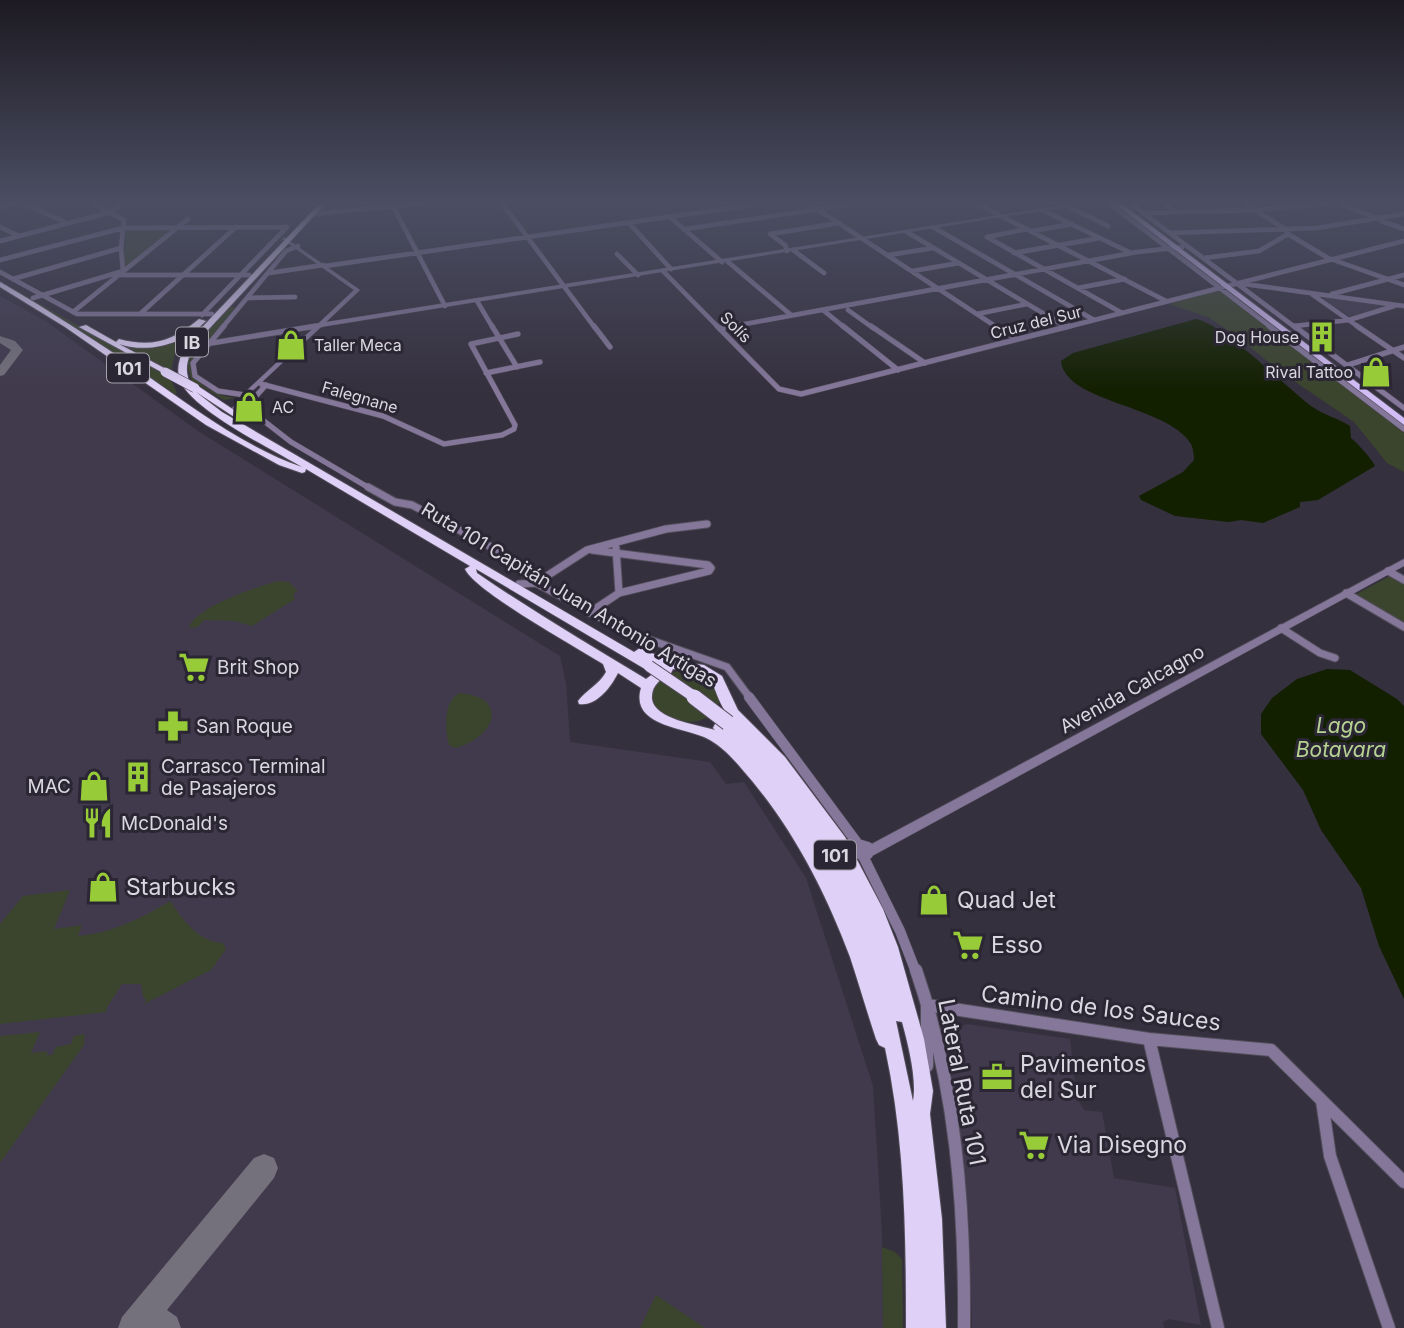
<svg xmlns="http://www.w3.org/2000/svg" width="1404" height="1328" font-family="Inter,sans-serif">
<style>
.built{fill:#413a4d}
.green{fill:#3b452d}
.water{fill:#132000}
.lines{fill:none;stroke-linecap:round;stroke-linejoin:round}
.taxiway{fill:#74707c;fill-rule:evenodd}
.minor-far4-casing{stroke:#534e5b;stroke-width:5}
.minor-far3-casing{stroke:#534e5b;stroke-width:6}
.minor-far2-casing{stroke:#534e5b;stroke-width:9}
.minor-far1-casing{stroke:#534e5b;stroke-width:11}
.minor-casing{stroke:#534e5b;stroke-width:14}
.tertiary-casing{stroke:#534e5b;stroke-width:1}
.primary-casing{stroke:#534e5b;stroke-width:2}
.trunk-casing{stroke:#534e5b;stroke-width:2}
.minor-far4{stroke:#84779a;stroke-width:4.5}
.minor-far3{stroke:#84779a;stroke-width:5}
.minor-far2{stroke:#84779a;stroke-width:7}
.minor-far1{stroke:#84779a;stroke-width:10}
.minor{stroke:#84779a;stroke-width:12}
.tertiary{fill:#84779a;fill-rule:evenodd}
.primary{fill:#d3bdf7;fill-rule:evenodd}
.trunk{fill:#ded0f6;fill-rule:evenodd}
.trunk-bridge-far2-casing{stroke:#534e5b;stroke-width:10;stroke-linecap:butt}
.trunk-bridge-far1-casing{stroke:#534e5b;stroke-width:13;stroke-linecap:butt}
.trunk-bridge-casing{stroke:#534e5b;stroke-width:17;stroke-linecap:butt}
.trunk-bridge-far2{stroke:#ded0f6;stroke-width:9}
.trunk-bridge-far1{stroke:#ded0f6;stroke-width:11}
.trunk-bridge{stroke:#ded0f6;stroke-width:15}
.labels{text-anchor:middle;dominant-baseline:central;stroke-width:6;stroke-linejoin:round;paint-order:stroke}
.far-street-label{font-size:16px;fill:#dad7e0;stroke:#2b2633}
.far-poi-label{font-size:16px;fill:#dad7e0;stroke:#2b2633;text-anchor:end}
.shield{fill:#2b2633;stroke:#a6a2ac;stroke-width:2}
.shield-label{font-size:18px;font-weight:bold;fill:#dad7e0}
.street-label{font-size:19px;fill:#dad7e0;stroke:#2b2633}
.poi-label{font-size:19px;fill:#dad7e0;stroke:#2b2633;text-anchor:start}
.water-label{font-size:21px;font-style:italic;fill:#b6d292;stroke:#2b2633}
.near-poi-label{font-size:23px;fill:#dad7e0;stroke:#2b2633;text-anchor:start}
.near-street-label{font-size:23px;fill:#dad7e0;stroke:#2b2633}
</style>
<rect width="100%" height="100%" fill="#35303e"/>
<!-- built -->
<path class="built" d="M0,296L47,322L198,431L560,656L566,683L570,742L710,762L726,784L744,782L806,878L873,1086L882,1233L883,1328H0Z
M1326,297L1385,306L1386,307L1350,317L1323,299Z
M967,1024L1070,1039L1077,1098L1084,1110L1102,1112L1114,1178L1175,1188L1201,1325L1169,1319L1163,1322L1164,1328H972L969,1220L949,1055L955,1030Z"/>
<!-- green -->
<path class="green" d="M175,228L126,268L122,267L126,229Z
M0,281L170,378L177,393L174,396L64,320Z
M1219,290L1404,433V472L1387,463L1354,422L1278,370L1239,338L1208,317L1169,304Z
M229,307H236L191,366C192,385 221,398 238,398L224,400L192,381L186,361L199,338Z
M89,327L124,345L147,347L192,332L175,352L171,372Z
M1390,576L1404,583V623L1355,595Z
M278,581L289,582L298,591L293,594L295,599L252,626L235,621L204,620L198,627L189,628C195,607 256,587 278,581Z
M688,670L707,674L721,694C714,749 623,710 658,681C668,673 675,671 688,670Z
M459,693C511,697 495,738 455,748L449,745C445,730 443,702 459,693Z
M70,890L54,929L82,925L78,936C112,933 142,918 170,901C183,920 199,942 223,943L226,949L211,970L144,1004L146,1000L143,996L141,984H122L106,1009L107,1012L0,1024V924L23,896Z
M40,1032L31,1053L48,1051L46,1055H52L56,1047L71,1044L74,1036L85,1034L84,1045L0,1163V1036Z
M882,1247L895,1252L902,1259L903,1328H883Z
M656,1295L705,1328H640Z"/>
<!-- water -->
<path class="water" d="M1196,319C1222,323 1286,387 1311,406C1323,415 1338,418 1350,426L1351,438C1356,442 1373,460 1375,466L1318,500L1300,502V507L1263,523L1241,520L1229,522L1175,516L1141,500L1139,496L1183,472L1194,460C1194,456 1193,448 1191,444C1168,405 1065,403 1061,361L1073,353Z
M1327,669L1350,670L1397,699L1404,706V999L1379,946L1361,888L1321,830L1303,790L1261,734V714L1272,698L1297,679Z"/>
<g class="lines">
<!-- taxiway -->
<path class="taxiway" d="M0,336L15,341L23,350L4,375L0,376V365L11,350L0,343Z
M264,1154L274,1158L278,1168L274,1178L167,1310L177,1317L181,1328H118L122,1317L254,1158Z"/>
<!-- minor-far4 casing -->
<g class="minor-far4-casing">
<path id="minor-far4" d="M23,203L67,223
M502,203L595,328
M808,203L998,328
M976,203L1166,301
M1109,203L1272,328
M1130,203L1296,328
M1162,203L1174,211
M1244,203L1285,229
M1337,203L1380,219
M393,206L445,306
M1067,206L1108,226
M0,207L14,203
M1042,210L1131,253
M1143,213L1254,210L1329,203
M313,214L422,203
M670,217L722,262
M1381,221L1404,229
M629,223L671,269
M0,227L19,236
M933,227L1094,320
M685,229L860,203
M1285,229L1288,234L1328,258L1404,285
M1032,231L1072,224
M907,232L1066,327
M1170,233L1317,228L1404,214
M770,234L839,223
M770,234L785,245L787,251
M987,237L1122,313
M987,237L1027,229
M0,241L111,212L122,203
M793,250L824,273
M1014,253L1100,238
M617,254L638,275
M889,255L933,248
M1204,258L1259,251L1288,234
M0,260L123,228L287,227
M727,261L791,315
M325,266L765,203
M663,271L719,328
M912,271L959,263
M0,272L77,314H212
M269,273L323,265
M119,275H249
M13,279L121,248
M1244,284L1404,306
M1078,288L1125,279
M1332,294L1404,275
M1313,295L1360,328
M33,298L123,271L121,248L124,220L92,203
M247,298L295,297
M477,301L493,328
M823,310L845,328
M848,310L873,328
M73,312L188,219
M140,314L236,227
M977,314L1027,304
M202,315L287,227
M1294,326L1349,320L1394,306
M222,328L286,251L298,246
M306,328L321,325
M723,328L1137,252L1182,247
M1063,328L1404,241"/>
</g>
<!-- minor-far3 casing -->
<g class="minor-far3-casing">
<path id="minor-far3" d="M224,326L193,363L195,376L218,391L245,395
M492,326L517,367
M594,326L610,347
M717,326L779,389L801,394L1070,326
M843,326L898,370
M871,326L925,363
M996,326L1016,339
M1269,326L1404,429
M1294,326L1404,408
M1357,326L1404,358
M720,328L732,326
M212,343L316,326
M1348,365L1404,347
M486,373L540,362
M261,384L383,416L444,444L502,435L514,429L515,425L471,344L518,334
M266,385L246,407L291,442L371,489"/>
</g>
<!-- minor-far2 casing -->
<g class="minor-far2-casing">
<path id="minor-far2" d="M368,487L395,502L412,505L489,546L536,583L587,550L666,529L707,524
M592,550L708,565L711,568L709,571L619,593
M1388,571L1404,580
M519,584L536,583L625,631L727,667L750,698
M1346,593L1404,627
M589,613L619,593L616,548
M1281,628L1320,653L1335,658"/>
</g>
<!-- minor-far1 casing -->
<g class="minor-far1-casing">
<path id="minor-far1" d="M749,697L858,844
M858,844L868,847V854L863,856L856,852Z
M863,856L900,931L916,972"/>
</g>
<!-- minor casing -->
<g class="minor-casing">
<path id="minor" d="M916,970C956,1086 965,1206 964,1328
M1149,1039L1218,1328
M927,1066V1005L1149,1039L1271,1050L1404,1182
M1322,1101L1330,1156L1389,1328"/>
</g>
<!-- tertiary casing -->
<g class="tertiary-casing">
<path id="tertiary" d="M1076,203H1088L321,327L247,396L238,408L241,416L240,417H236L232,408L243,394L354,290L282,239L284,237L360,290L326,322Z
M1404,559V566L874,855L870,856L866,855L864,851L866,847Z"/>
</g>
<!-- primary casing -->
<g class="primary-casing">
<path id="primary" d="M1114,203H1121L1404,418V425Z"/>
</g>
<!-- trunk casing -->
<g class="trunk-casing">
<path id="trunk" d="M320,203H326L195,344C187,359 183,371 192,387L198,386L249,420L242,422L196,392L222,412L634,652L640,648L668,660L704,665L722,676L738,710L785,757L845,837L883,909L898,947L924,1039L933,1091L930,1114L942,1219L946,1328H906C906,1234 905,1140 885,1048L879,1045L876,1039C867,1012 859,984 850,957C824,888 790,823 741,768C731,756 718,743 704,737C681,727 630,725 641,688L618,673C611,687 596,707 579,704L578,701C586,690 599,685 606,672L603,664C576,647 476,592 465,569L470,566L306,469L305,472L302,473L279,465L206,425L65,327L0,287V282L2,283C50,311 96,341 142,372C192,407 244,447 302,467C274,450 186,408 179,377C176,364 182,352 189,341ZM476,569L645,669H653L655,666L654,663L662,667L646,679C590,645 532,611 477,573ZM673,669C727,676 705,686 731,719L723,720L722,724H715L713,728L715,730C698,725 654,719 652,699C651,685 661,679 671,673ZM896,1021L902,1022C908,1044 917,1079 913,1101Z
M199,319L206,321C183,344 150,354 119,344L168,370L169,372L165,374L79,327L86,325L116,342L119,339C152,348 173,341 199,319Z"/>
</g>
<!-- minor-far4 -->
<use href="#minor-far4" class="minor-far4"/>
<!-- minor-far3 -->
<use href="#minor-far3" class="minor-far3"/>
<!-- minor-far2 -->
<use href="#minor-far2" class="minor-far2"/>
<!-- minor-far1 -->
<use href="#minor-far1" class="minor-far1"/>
<!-- minor -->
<use href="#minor" class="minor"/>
<!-- tertiary -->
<use href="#tertiary" class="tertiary"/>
<!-- primary -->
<use href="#primary" class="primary"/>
<!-- trunk -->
<use href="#trunk" class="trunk"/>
<!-- trunk-bridge-far2 casing -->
<g class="trunk-bridge-far2-casing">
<path id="trunk-bridge-far2" d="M165,372L195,388"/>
</g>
<!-- trunk-bridge-far1 casing -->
<g class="trunk-bridge-far1-casing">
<path id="trunk-bridge-far1" d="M649,666L696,698"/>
</g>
<!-- trunk-bridge casing -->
<g class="trunk-bridge-casing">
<path id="trunk-bridge" d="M694,697L728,723"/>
</g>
<!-- trunk-bridge-far2 -->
<use href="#trunk-bridge-far2" class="trunk-bridge-far2"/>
<!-- trunk-bridge-far1 -->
<use href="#trunk-bridge-far1" class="trunk-bridge-far1"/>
<!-- trunk-bridge -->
<use href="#trunk-bridge" class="trunk-bridge"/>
</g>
<!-- sky -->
<linearGradient id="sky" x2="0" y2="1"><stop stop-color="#1d1a22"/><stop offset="0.52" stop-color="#4b4e63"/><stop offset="1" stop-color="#4b4e63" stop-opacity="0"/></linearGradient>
<rect width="1404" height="389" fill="url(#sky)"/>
<!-- icons -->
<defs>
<g id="building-bare" transform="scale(2.415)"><path d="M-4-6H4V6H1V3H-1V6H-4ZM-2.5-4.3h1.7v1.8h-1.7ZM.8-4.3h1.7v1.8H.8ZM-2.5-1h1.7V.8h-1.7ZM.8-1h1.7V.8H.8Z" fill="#97cc38" stroke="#2b2633" stroke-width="2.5" paint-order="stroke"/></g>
<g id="shop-bare" transform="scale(2.415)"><path d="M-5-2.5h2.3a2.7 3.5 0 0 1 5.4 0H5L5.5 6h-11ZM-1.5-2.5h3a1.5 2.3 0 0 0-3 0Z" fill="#97cc38" stroke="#2b2633" stroke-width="2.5" paint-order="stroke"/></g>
<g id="supermarket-bare" transform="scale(2.415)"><path d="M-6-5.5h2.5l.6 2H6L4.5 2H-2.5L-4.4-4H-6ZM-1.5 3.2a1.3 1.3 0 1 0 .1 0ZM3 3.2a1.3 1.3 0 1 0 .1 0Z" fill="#97cc38" stroke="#2b2633" stroke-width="2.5" paint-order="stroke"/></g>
<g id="pharmacy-bare" transform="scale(2.415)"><path d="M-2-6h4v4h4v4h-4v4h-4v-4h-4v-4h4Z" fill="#97cc38" stroke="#2b2633" stroke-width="2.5" paint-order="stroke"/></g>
<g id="restaurant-bare" transform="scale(2.415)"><path d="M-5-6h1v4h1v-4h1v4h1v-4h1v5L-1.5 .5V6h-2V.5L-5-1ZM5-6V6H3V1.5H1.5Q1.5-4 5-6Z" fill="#97cc38" stroke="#2b2633" stroke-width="2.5" paint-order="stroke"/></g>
<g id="office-bare" transform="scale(2.415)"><path d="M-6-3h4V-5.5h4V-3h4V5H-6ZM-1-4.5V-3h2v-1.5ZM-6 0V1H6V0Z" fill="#97cc38" stroke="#2b2633" stroke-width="2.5" paint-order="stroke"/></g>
</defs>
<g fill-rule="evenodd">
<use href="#building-bare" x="1322" y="337"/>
<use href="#shop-bare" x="291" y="345"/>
<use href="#shop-bare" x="1376" y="372"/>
<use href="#shop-bare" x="249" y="407"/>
<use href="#supermarket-bare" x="194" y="667"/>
<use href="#pharmacy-bare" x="173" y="726"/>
<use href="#building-bare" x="138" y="777"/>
<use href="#shop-bare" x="94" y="786"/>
<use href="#restaurant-bare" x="98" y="823"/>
<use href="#shop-bare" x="103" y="887"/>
<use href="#shop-bare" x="934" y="900"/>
<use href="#supermarket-bare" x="968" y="945"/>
<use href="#office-bare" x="997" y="1077"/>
<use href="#supermarket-bare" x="1034" y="1145"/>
</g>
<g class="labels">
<!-- far-street labels -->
<g class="far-street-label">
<text transform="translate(1036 322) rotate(-14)">Cruz del Sur</text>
<text transform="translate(736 327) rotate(45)">Solís</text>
<text transform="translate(360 397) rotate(16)">Falegnane</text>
</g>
<!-- far-poi labels -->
<g class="far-poi-label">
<text x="1299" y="337">Dog House</text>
<text x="314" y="345" text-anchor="start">Taller Meca</text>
<text x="1353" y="372">Rival Tattoo</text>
<text x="272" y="407" text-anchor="start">AC</text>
</g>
<!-- shield labels -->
<g class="shield">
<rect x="176" y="327.5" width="32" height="29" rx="5"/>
<rect x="107" y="353.5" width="42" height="29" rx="5"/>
<rect x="814" y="840.5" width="42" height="29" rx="5"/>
</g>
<g class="shield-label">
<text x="192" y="342">IB</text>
<text x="128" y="368">101</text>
<text x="835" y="855">101</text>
</g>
<!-- street labels -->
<g class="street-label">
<text transform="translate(569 595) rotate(31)">Ruta 101 Capitán Juan Antonio Artigas</text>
<text transform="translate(1132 689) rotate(-29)">Avenida Calcagno</text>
</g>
<!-- poi labels -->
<g class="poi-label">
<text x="217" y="667">Brit Shop</text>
<text x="196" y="726">San Roque</text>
<text x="161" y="766">Carrasco Terminal<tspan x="161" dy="22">de Pasajeros</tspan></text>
<text x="71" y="786" text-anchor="end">MAC</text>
<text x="121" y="823">McDonald's</text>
</g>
<!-- water labels -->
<g class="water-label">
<text x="1341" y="725">Lago<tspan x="1341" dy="24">Botavara</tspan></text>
</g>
<!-- near-poi labels -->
<g class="near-poi-label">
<text x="126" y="887">Starbucks</text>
<text x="957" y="900">Quad Jet</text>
<text x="991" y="945">Esso</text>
<text x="1020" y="1064">Pavimentos<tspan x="1020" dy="26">del Sur</tspan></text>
<text x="1057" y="1145">Via Disegno</text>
</g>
<!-- near-street labels -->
<g class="near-street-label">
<text transform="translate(1101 1008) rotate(7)">Camino de los Sauces</text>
<text transform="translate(962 1082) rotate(79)">Lateral Ruta 101</text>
</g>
</g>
</svg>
